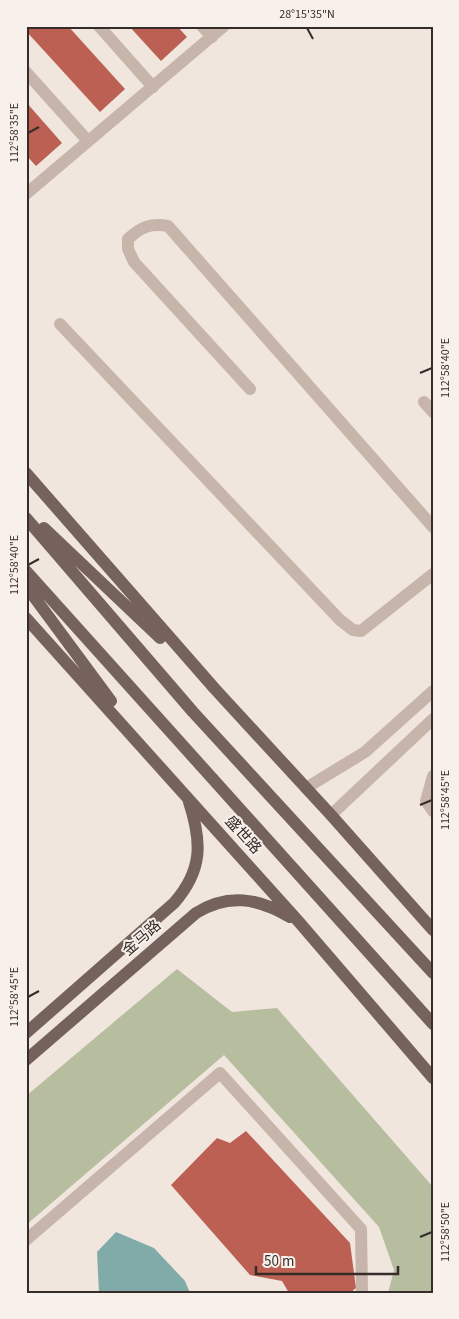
<svg xmlns="http://www.w3.org/2000/svg" width="459" height="1319" font-family="'Source Sans 3','Noto Sans SC',sans-serif">
<style>
.green{fill:#b7be9f}
.water{fill:#80aba8}
.building{fill:#bb6052}
.lines{fill:none;stroke-linecap:round;stroke-linejoin:round}
.minor{stroke:#c7b5ab;stroke-width:12}
.major{stroke:#76625c;stroke-width:12}
.ticks{fill:none;stroke:#362c2a;stroke-width:2}
.labels{text-anchor:middle;dominant-baseline:central;stroke-width:4;stroke-linejoin:round;paint-order:stroke}
.street-label{font-size:15px;fill:#362c2a;stroke:#f8f0ea}
.neatline{fill:none;stroke:#362c2a;stroke-width:2}
.ticks-label{font-size:12px;text-anchor:middle;fill:#362c2a}
</style>
<rect width="100%" height="100%" fill="#f0e6de"/>
<!-- green -->
<path class="green" d="M177,969L232,1012L277,1008L433,1187V1293H388L394,1270L379,1227L224,1055L26,1225V1096Z"/>
<!-- water -->
<path class="water" d="M116,1232L154,1248L185,1281L190,1293H99L97,1252Z"/>
<!-- building -->
<path class="building" d="M26,26H68L125,89L100,112L26,31Z
M129,26H177L187,37L161,61Z
M26,102L62,143L36,166L26,155Z
M246,1131L350,1243L356,1288L350,1293H289L282,1281L250,1275L171,1185L217,1138L230,1143Z"/>
<g class="lines">
<!-- minor -->
<path class="minor" d="M99,26L153,87
M202,26L212,37
M26,72L88,141
M26,194L224,26
M60,324L340,620L353,630L361,631L433,574
M250,389L134,262L128,249V239C141,227 150,223 168,226L433,527
M424,402L433,412
M433,776L426,801L433,811
M306,788L365,752L433,691
M331,815L433,719
M26,1240L220,1073L361,1229L362,1293"/>
<!-- major -->
<path class="major" d="M26,473L215,689L331,815L433,930
M26,518L193,712L433,973
M44,528L160,638
M26,571L433,1024
M26,586L111,701
M26,618L299,922L433,1078
M26,1033L174,903C203,870 202,842 189,802
M26,1060L196,913C228,893 258,898 290,917"/>
</g>
<!-- ticks -->
<path class="ticks" d="M307,28L313,39M28,133L39,127M420,373L432,368M28,565L39,559M420,805L432,800M28,997L39,991M420,1237L432,1232"/>
<g class="labels">
<!-- street labels -->
<g class="street-label">
<text transform="translate(243 835) rotate(48)">盛世路</text>
<text transform="translate(142 938) rotate(-41)">金马路</text>
</g>
</g>
<!-- border -->
<rect width="459" height="1319" fill="none" stroke="#f8f0ea" stroke-width="55"/>
<!-- scale -->
<path d="M256 1266v8h142v-8" fill="none" stroke="#362c2a" stroke-width="2.5"/>
<text x="264" y="1266" font-size="15" fill="#362c2a" stroke="#f8f0ea" stroke-width="4" paint-order="stroke">50 m</text>
<rect x="28" y="28" width="404" height="1264" class="neatline"/>
<g class="ticks-label">
<text x="307" y="18">28°15'35"N</text>
<text transform="translate(14 133) rotate(-90)" y="4">112°58'35"E</text>
<text transform="translate(445 368) rotate(-90)" y="4">112°58'40"E</text>
<text transform="translate(14 565) rotate(-90)" y="4">112°58'40"E</text>
<text transform="translate(445 800) rotate(-90)" y="4">112°58'45"E</text>
<text transform="translate(14 997) rotate(-90)" y="4">112°58'45"E</text>
<text transform="translate(445 1232) rotate(-90)" y="4">112°58'50"E</text>
</g>
</svg>
